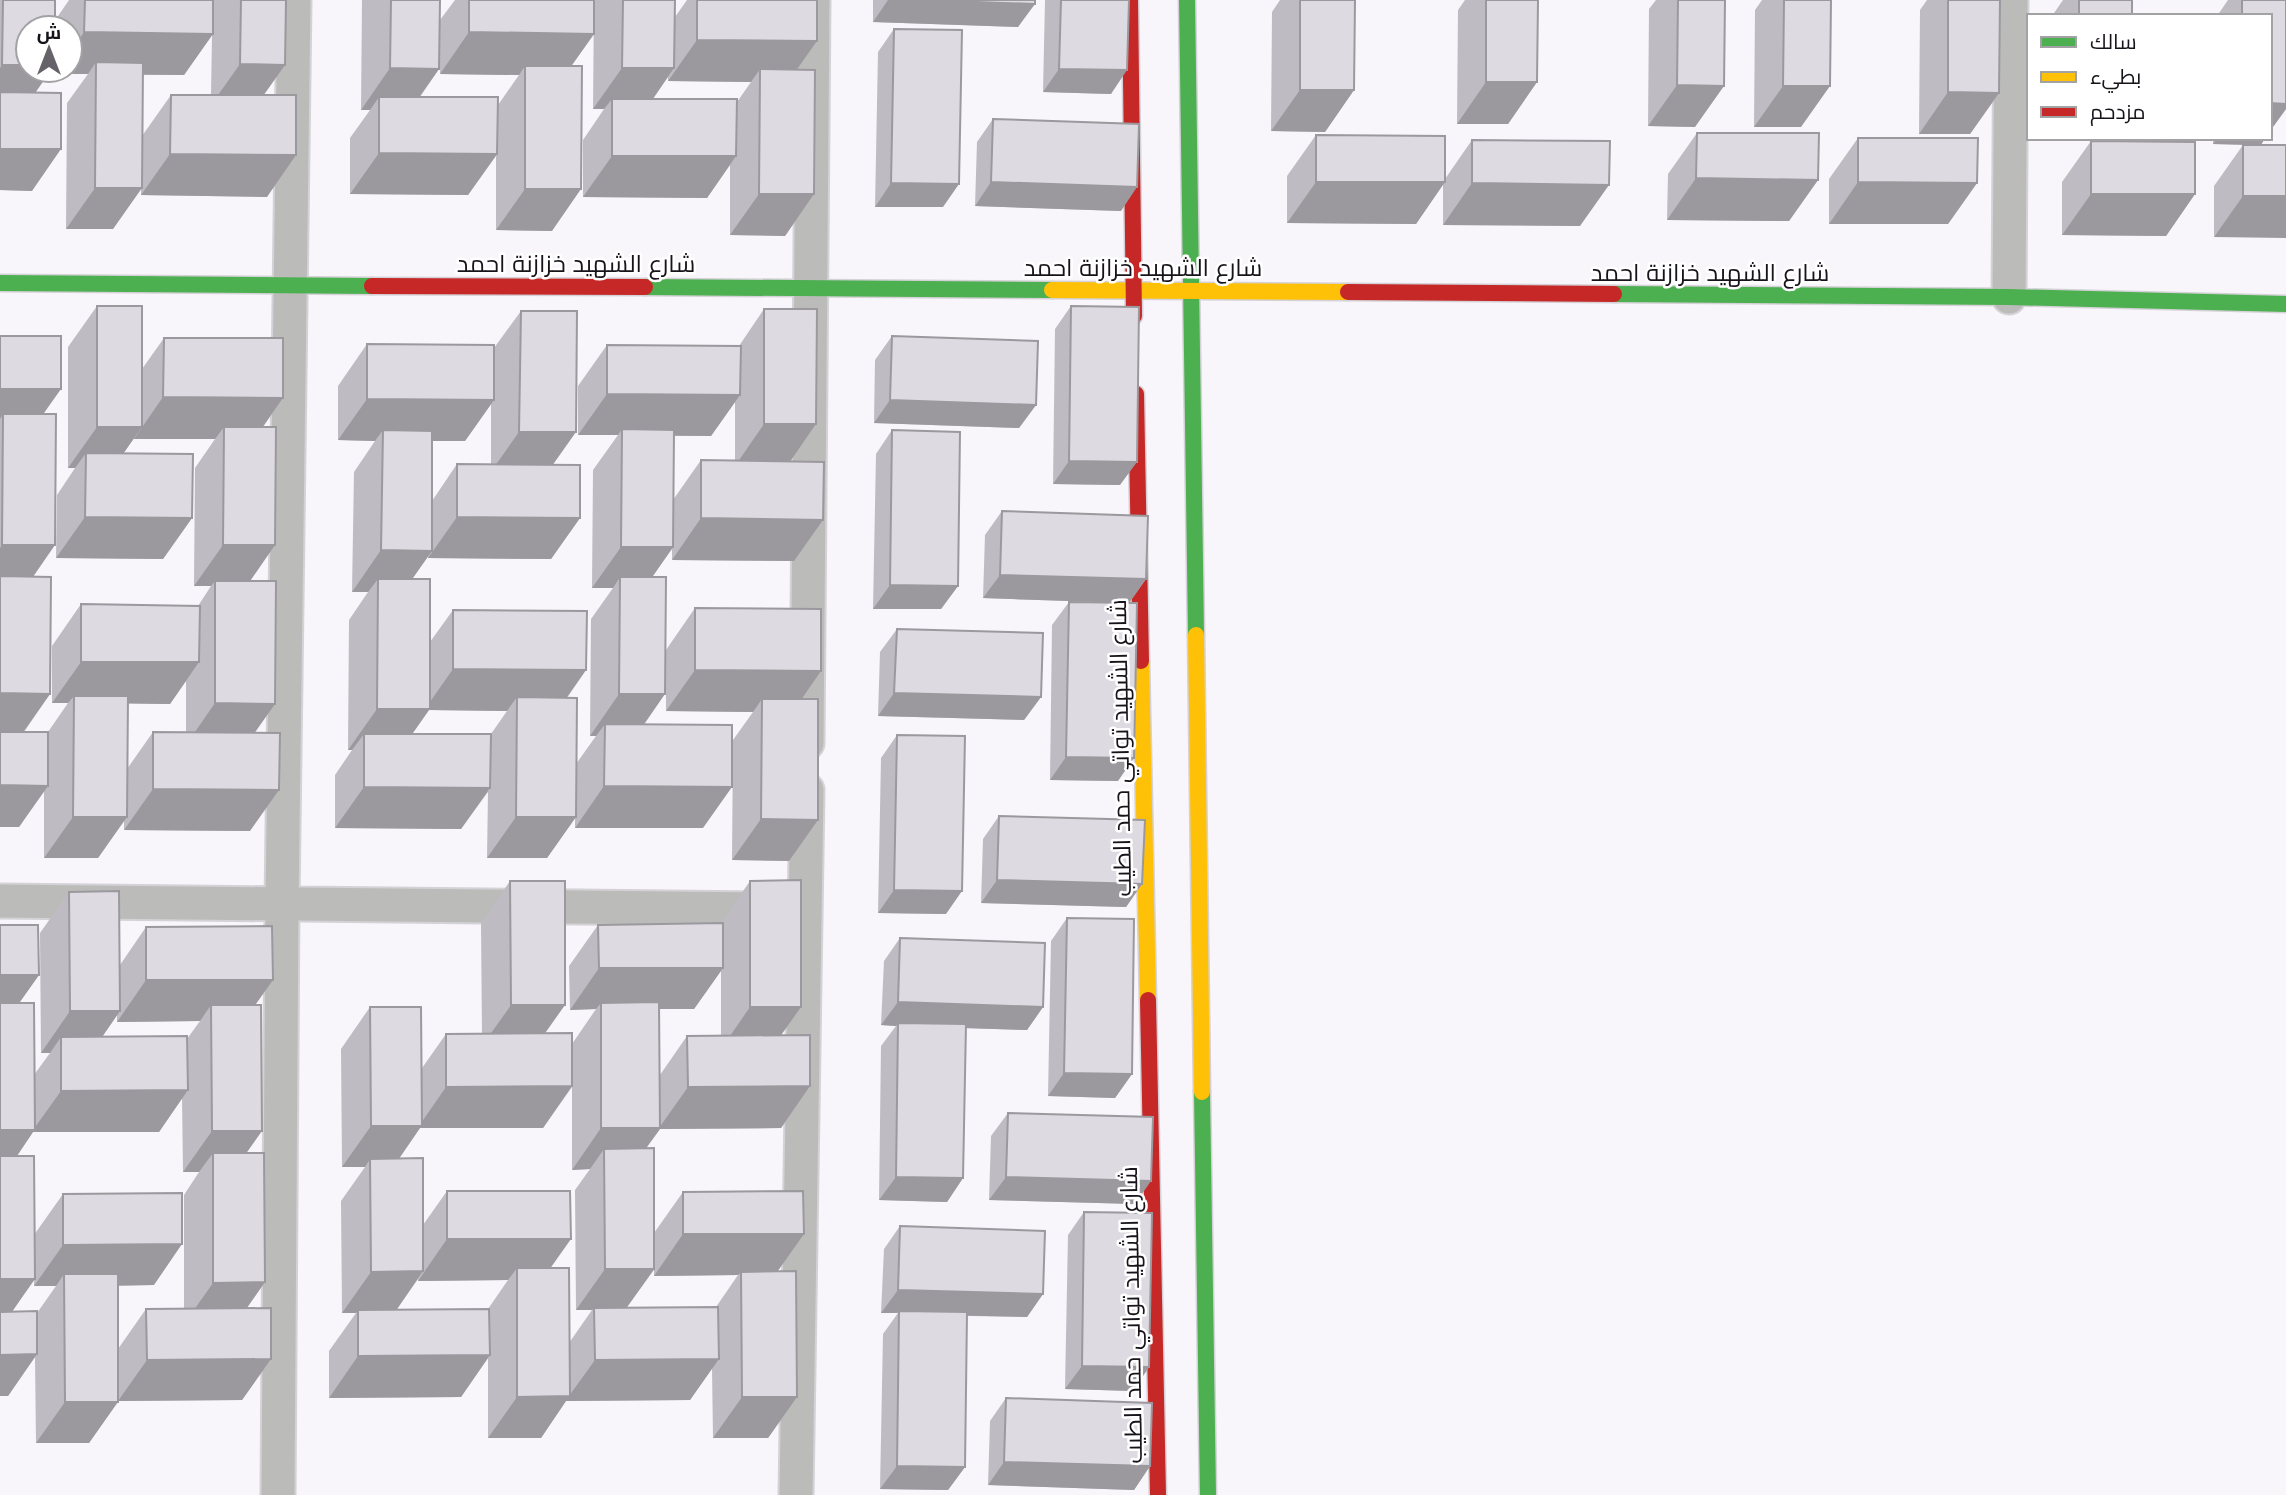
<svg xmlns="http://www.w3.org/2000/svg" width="2286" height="1495" font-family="Inter,Cairo,sans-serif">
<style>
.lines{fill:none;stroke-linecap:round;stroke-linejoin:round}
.street-casing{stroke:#d4d2d6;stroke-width:37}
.fast-casing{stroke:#d4d2d6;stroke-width:19}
.slow-casing{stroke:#d4d2d6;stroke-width:19}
.jam-casing{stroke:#d4d2d6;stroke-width:19}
.street{stroke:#bbbcba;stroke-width:33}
.fast{stroke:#4caf50;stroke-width:16}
.slow{stroke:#ffc107;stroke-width:16}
.jam{stroke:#c62828;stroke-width:16}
.wall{fill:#bfbbc2;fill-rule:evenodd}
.shaded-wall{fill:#9b999e}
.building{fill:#dedae1;stroke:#9b999e;stroke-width:2}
.labels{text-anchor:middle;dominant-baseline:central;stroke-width:5;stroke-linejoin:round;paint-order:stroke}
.street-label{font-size:24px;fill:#17131a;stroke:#fff}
</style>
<rect width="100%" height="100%" fill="#f8f5fb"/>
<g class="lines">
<!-- street casing -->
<g class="street-casing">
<path id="street" d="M2009,297L2011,0
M807,743L813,0
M0,901L775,909
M278,1495L282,904L294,0
M796,1495L807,790"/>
</g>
<!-- fast casing -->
<g class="fast-casing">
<path id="fast" d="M1187,0L1196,635
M0,283L372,286
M645,287L1052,290
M1614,294L2009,297L2286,304
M1202,1092L1208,1495"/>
</g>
<!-- slow casing -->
<g class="slow-casing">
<path id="slow" d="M1052,290L1348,292
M1196,635L1202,1092
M1141,661L1148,1000"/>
</g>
<!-- jam casing -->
<g class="jam-casing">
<path id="jam" d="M1130,0L1134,316
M372,286L645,287
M1348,292L1614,294
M1136,394L1141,661
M1148,1000L1158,1495"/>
</g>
<!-- street -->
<use href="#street" class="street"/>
<!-- fast -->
<use href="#fast" class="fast"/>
<!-- slow -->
<use href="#slow" class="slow"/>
<!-- jam -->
<use href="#jam" class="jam"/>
</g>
<!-- wall -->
<path class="wall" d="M0,0H55L51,70L35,93L32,191L0,190Z
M69,0H286L264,95L267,197L141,195V188L113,229H66L67,103L88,74H55V70H70V28H56V19ZM212,35L211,95H171L142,136V75H184Z
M362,0H440L439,69L420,97L498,105L519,75L440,74V20L455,0H594V34L571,66L552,231L496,230V156L468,195L350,194V138L370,110H361Z
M594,0H675V17L687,0H817V41L796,69L814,194L785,236L730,235V165L707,198L583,197V140L604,109H593ZM668,77V81L751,82L737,102L653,99Z
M873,0H1035L1018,27L873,22Z
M1045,0H1129L1111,94L1043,92Z
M1280,0H1355L1354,90L1325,132L1271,131L1272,12Z
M1465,0H1538L1537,82L1508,124H1457L1458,10Z
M1656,0H1725L1695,127L1648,126L1649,9Z
M1762,0H1831L1801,127H1754L1755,10Z
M1927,0H2000L1999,93L1970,134H1919L1920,10Z
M2063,0H2132V16H2052Z
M2228,0H2286V109L2270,131V16H2217Z
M894,29L943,207H875L878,52Z
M993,119L1121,211L975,206L977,142Z
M1697,133L1818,180L1789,221L1667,220L1668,174Z
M1316,135L1445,179L1472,140L1580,226L1443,225V184L1416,224L1287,223V176Z
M1858,138L1977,183L1948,224H1829V179Z
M2213,138H2265L2261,145H2286L2214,237V186L2243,145L2213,144Z
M2091,141L2195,194L2166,236L2062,235V182Z
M97,306L142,369L164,338L283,398L263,427L250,581L255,733L250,831L124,830V820L98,858H44V790L19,827H0V336L43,414L33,577L50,694L24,732H48L68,703H52V646L81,604L198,606L211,586H194L195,468L215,439H134V438L123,454L192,518L163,559L56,558L57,495L75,468H68V347ZM186,681V732H153L127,769L128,703L170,704Z
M1071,306L1120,485L1053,484L1055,329Z
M764,309L816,424L790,461L823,520L794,561L672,560V549L652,577L644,724L703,828H575V818L547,858H487L488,792L461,829L335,828V775L352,750H348L349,620L368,592H352L354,472L375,441L338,440V386L367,344L494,348L521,311L553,465L580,518L551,559L428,558V556L412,579L430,642L453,610L586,670L567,698L576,764L596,736H590L591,619L613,588H592L593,470L618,435H578V386L607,345L739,346ZM735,402V461L701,460L673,500L674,436H711ZM491,404V464H457L432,501V441H465ZM429,710L507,711L491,734H412Z
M892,336L1036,405L1019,428L874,423L875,360Z
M892,430L958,586L941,609H873L876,454Z
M1002,511L1146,579L1129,603L983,598L985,535Z
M1069,602L1118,781L1050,780L1052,625Z
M695,608L801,699L818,820L789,861L732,860L733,740L753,712L666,711V650Z
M897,629L1041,697L1024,720L878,716L880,652Z
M897,735L946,914L878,913L881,758Z
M999,816L1142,884L1126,907L981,903L983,839Z
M510,881L545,1033L572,1044L596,1009L570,1010L569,966L598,925L721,923L750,881L782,1035L810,1086L781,1128L660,1129L646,1148L654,1233L683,1192L777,1271L797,1397L768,1438H713L712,1368L690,1400L566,1401L541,1438H488V1358L461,1397L329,1398V1351L356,1313H342L341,1201L365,1167H342L341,1049L370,1007L422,1068L446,1034H482L481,923ZM721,971V1036H687L660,1075L659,1009H694ZM572,1087V1170L590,1169L575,1190L576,1310H592L569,1343L550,1268L447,1191L423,1225L399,1159L420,1128H543ZM654,1270V1276L738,1275L716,1307H627ZM418,1279V1281L508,1280L488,1309H397Z
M69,892L120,965L146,927L255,1005L246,1153L265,1282L247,1308L271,1359L242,1400L118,1401L89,1443H36L35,1357L8,1396H0V925L39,975L19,1003L34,1075L50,1053H41L40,933ZM117,1015V1022L200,1021L187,1039L102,1037ZM182,1098L183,1172H199L184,1195V1308L146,1309L118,1349V1286L154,1285L63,1194L34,1235L17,1156L33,1132H159ZM34,1279V1286H56L37,1313L12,1312Z
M1067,918L1132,1074L1115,1098L1048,1096L1051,941Z
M900,938L1043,1007L1027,1030L966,1028L963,1178L947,1202L879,1200L881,1046L896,1026L881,1025L884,961Z
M1008,1113L1135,1204L989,1200L991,1136Z
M1084,1212L1149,1367L1133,1391L1065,1389L1068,1235Z
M900,1226L1043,1294L1027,1317L967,1316L965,1467L948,1490L880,1489L883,1334L898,1313H881L884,1249Z
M1006,1398L1150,1466L1134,1490L988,1485L990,1421Z"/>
<!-- shaded-wall -->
<path class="shaded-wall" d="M888,0H921L1035,4L1018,27L873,22Z
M84,32L213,34L184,75L96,74V62L88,74H55L58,70H70V53Z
M469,32L594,34L565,75L525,66L519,75L440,74Z
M697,40L817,41L788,82L760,69L751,82L668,81Z
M240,64L285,65L256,106L211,105Z
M2,65H28V70H51L26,106H0V68Z
M390,68L439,69L410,110L379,97L370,110H361Z
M622,68H674L645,110L612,99L604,109H593Z
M1059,69L1127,70L1111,94L1043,92Z
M1486,82H1537L1508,124H1457Z
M1677,85L1724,86L1695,127L1648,126Z
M1783,86H1830L1801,127H1754Z
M1300,90H1354L1325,132L1271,131Z
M1948,92L1999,93L1970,134H1919Z
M2270,103L2286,104V109L2270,131Z
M2050,138H2103L2102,139Z
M2217,138H2265L2261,145L2213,144Z
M0,149H61L32,191L0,190Z
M379,153L497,154L468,195L350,194Z
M170,154L296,155L267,197L141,195Z
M612,156H736L707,198L583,197Z
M1696,178L1818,180L1789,221L1667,220Z
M991,182L1137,187L1121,211L975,206Z
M1316,182H1445L1416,224L1287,223Z
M1858,182L1977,183L1948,224H1829Z
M891,183L959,184L943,207H875Z
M1472,183L1609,185L1580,226L1443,225Z
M95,188H142L113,229H66Z
M525,189H581L552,231L496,230Z
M759,194H814L785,236L730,235Z
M2091,194H2195L2166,236L2062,235Z
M2243,196H2286V238L2214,237Z
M0,389H61L32,430L3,414L0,419Z
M607,394L740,395L711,436L622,435V429L618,435H578Z
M163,397L283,398L254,439L224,427L215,439H134Z
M367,399L494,400L465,441H382L383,430L375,441L338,440Z
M890,400L1036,405L1019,428L874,423Z
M764,424H816L787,466H735Z
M97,427H142L113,468L86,453L75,468H68Z
M519,432H576L547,473H490Z
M1069,461L1137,462L1120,485L1053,484Z
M85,517L192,518L163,559L56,558Z
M457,517L580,518L551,559L428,558Z
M701,518L823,520L794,561L672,560Z
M2,545H55L26,587L0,586V548Z
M223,545H275L246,587L215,581L211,586H194Z
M621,547H673L644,589L620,577L613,588H592Z
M381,550L432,551L403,592L378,579L368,592H352Z
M1000,575L1146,579L1129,603L983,598Z
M890,585L958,586L941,609H873Z
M81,662H199L170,704L74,703V696L68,703H52Z
M453,669L586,670L557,711L517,697L507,711L429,710L401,750L364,734L352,750H348L377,709H425Z
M695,670L821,671L792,713L762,699L753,712L666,711Z
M0,693L50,694L21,735H0Z
M894,693L1041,697L1024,720L878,716Z
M619,694H665L636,736L605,724L596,736H590Z
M215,703L275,704L246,745H186Z
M1066,757L1134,758L1118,781L1050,780Z
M0,785L48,786L19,827H0Z
M604,786L732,787L703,828H575Z
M364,787L490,788L461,829L335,828Z
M153,789L279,790L250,831L124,830Z
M73,817H127L98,858H44Z
M516,817H576L547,858H487Z
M761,819L818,820L789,861L732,860Z
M997,880L1142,884L1126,907L981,903Z
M894,890L962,891L946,914L878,913Z
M599,968H723L694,1009H601V1003L596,1009L570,1010Z
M0,975H39L10,1016H0Z
M146,980H273L244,1021L211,1005L200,1021L117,1022Z
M898,1002L1043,1007L1027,1030L898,1026V1023L896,1026L881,1025Z
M511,1005H565L536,1046H482Z
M750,1007H801L772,1048L721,1049Z
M70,1011H120L91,1053L61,1037L50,1053H41Z
M1064,1073L1132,1074L1115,1098L1048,1096Z
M572,1086L543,1128H420L393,1167L370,1159L365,1167H342L371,1126H419L446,1087Z
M810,1086L781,1128L660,1129L631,1169L604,1149L590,1169L572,1170L601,1128H659L688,1087Z
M188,1090L159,1132H33L6,1172H0V1130H33L61,1091Z
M212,1131H262L233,1172L213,1153L199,1172H183Z
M896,1177L963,1178L947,1202L879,1200Z
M1006,1177L1151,1181L1135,1204L989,1200Z
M683,1234H804L775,1275L741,1272L738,1275L654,1276Z
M447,1239H571L542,1280L517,1268L508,1280L418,1281Z
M182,1244L154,1285L64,1286V1274L56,1286H34L63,1245Z
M605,1269H654L625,1310L594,1308L592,1310H576Z
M423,1271L395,1312L358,1310L356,1313H342L371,1272Z
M0,1279H35L6,1320H0Z
M265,1282L236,1323L184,1324L213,1283Z
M898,1290L1043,1294L1027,1317L899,1314V1311L897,1313H881Z
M37,1354L8,1396H0V1355Z
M490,1355L461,1397L329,1398L358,1356Z
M271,1359L242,1400L118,1401L147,1360Z
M719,1359L690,1400L566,1401L541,1438H488L517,1397L569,1396L595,1360Z
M1082,1366L1149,1367L1133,1391L1065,1389Z
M742,1397H797L768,1438H713Z
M65,1402H118L89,1443H36Z
M1004,1462L1150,1466L1134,1490L988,1485Z
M897,1466L965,1467L948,1490L880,1489Z"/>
<!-- building -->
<path class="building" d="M3,0H55V28H28V65H2Z
M85,0H213V34L84,32Z
M241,0H286L285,65L240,64Z
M391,0H440L439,69L390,68Z
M469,0H594V34L469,32Z
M623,0H675L674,68H622Z
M697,0H817V41L697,40Z
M921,0H1035V4Z
M1061,0H1129L1127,70L1059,69Z
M1300,0H1355L1354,90H1300Z
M1486,0H1538L1537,82H1486Z
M1678,0H1725L1724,86L1677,85Z
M1784,0H1831L1830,86H1783Z
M1948,0H2000L1999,93L1948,92Z
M2079,0H2132V16H2079Z
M2242,0H2286V104L2270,103V16H2242Z
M894,29L962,30L959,184L891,183Z
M96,62L143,63L142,188H95Z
M525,66H582L581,189H525Z
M760,69L815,70L814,194H759Z
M0,92L61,93V149H0Z
M171,95H296V155L170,154Z
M379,97H498L497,154L379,153Z
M612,99H737L736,156H612Z
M993,119L1139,124L1137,187L991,182Z
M1697,133H1819L1818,180L1696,178Z
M1316,135L1445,136V182H1316Z
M1858,138H1978L1977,183L1858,182Z
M1472,140L1610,141L1609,185L1472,183Z
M2091,141L2195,142V194H2091Z
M2243,145H2286V196H2243Z
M97,306H142V427H97Z
M1071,306L1139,307L1137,462L1069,461Z
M764,309H817L816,424H764Z
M521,311H577L576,432H519Z
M0,336H61V389H0Z
M892,336L1038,341L1036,405L890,400Z
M164,338H283V398L163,397Z
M367,344L494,345V400L367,399Z
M607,345L741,346L740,395L607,394Z
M3,414H56L55,545H2Z
M224,427H276L275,545H223Z
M622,429L674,430L673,547H621Z
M383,430L432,431V551L381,550Z
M892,430L960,432L958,586L890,585Z
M86,453L193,454L192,518L85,517Z
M701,460L824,462L823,520L701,518Z
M457,464L580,465V518L457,517Z
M1002,511L1148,516L1146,579L1000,575Z
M0,576L51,577L50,694L0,693Z
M620,577H666L665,694H619Z
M378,579H430V709H377Z
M215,581H276L275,704L215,703Z
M1069,602L1137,603L1134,758L1066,757Z
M81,604L200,606L199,662H81Z
M695,608L821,609V671L695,670Z
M453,610L587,611L586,670L453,669Z
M897,629L1043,633L1041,697L894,693Z
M74,696H128L127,817H73Z
M517,697L577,698L576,817H516Z
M762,699H818V820L761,819Z
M605,724L732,725V787L604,786Z
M0,732H48V786L0,785Z
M153,732L280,733L279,790L153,789Z
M364,734H491L490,788L364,787Z
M897,735L965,736L962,891L894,890Z
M999,816L1145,820L1142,884L997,880Z
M801,880V1007H750V881Z
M510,881H565V1005H511Z
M119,891L120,1011H70L69,892Z
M1067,918L1134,919L1132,1074L1064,1073Z
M723,923V968H599L598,925Z
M0,925H38L39,975H0Z
M272,926L273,980H146V927Z
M900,938L1045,943L1043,1007L898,1002Z
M659,1002L660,1128H601V1003Z
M0,1003H34L35,1130H0Z
M211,1005H261L262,1131H212Z
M370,1007H421L422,1126H371Z
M898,1023L966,1024L963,1178L896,1177Z
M572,1033V1086L446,1087V1034Z
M810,1035V1086L688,1087L687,1036Z
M187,1036L188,1090L61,1091V1037Z
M1008,1113L1153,1117L1151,1181L1006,1177Z
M654,1148V1269H605L604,1149Z
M213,1153H264L265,1282L213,1283Z
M0,1156H34L35,1279H0Z
M423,1158V1271L371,1272L370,1159Z
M447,1191H570L571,1239H447Z
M803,1191L804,1234H683V1192Z
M182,1193V1244L63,1245V1194Z
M1084,1212L1152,1213L1149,1367L1082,1366Z
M900,1226L1045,1231L1043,1294L898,1290Z
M517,1268H569L570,1396L517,1397Z
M796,1271L797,1397H742L741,1272Z
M64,1274H118V1402H65Z
M718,1307L719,1359L595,1360L594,1308Z
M271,1308V1359L147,1360L146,1309Z
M489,1309L490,1355L358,1356V1310Z
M37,1311V1354L0,1355V1312Z
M899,1311L967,1312L965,1467L897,1466Z
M1006,1398L1152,1403L1150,1466L1004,1462Z"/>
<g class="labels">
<!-- street labels -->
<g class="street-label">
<text x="576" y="263">شارع الشهيد خزازنة احمد</text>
<text x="1143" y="267">شارع الشهيد خزازنة احمد</text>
<text x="1710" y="272">شارع الشهيد خزازنة احمد</text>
<text transform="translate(1120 748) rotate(-91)">شارع الشهيد تواتي حمد الطيب</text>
<text transform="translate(1131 1315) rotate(-91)">شارع الشهيد تواتي حمد الطيب</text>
</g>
</g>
<!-- legend -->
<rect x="2027" y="14" width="245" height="126" fill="#ffffff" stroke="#a2a1a3" stroke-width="2"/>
<rect x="2041" y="37" width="35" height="10" fill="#4caf50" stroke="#a2a1a3" stroke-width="2"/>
<text x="2090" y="49" font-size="21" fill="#17131a">سالك</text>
<rect x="2041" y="72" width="35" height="10" fill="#ffc107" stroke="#a2a1a3" stroke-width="2"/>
<text x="2090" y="84" font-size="21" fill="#17131a">بطيء</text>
<rect x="2041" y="107" width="35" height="10" fill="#c62828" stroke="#a2a1a3" stroke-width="2"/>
<text x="2090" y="119" font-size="21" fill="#17131a">مزدحم</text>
<!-- north arrow -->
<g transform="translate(49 49)"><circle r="33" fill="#ffffff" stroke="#a2a1a3" stroke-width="2"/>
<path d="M0-5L12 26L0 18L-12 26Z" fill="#666269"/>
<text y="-10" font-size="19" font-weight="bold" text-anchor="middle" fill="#17131a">ش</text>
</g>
</svg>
